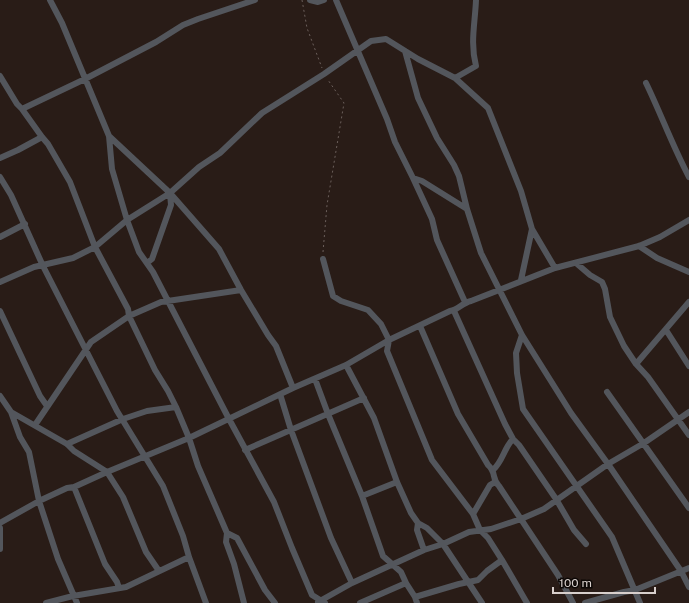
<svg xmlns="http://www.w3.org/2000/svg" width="689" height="603" font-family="'Public Sans',sans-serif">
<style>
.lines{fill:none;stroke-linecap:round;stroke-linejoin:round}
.path{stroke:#6b5f5b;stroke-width:1;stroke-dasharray:2 3;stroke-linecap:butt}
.street{stroke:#53565c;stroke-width:6}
</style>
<rect width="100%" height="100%" fill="#291c17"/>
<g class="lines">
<!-- path -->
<path class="path" d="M302,0L307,28L322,68
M323,252L327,205L344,103L328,80"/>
<!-- street -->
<path class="street" d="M50,0L62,23L109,136L170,193L219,249L241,290L268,335L276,346L293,388
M310,0L318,2L324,0
M336,0L387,119L395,142L413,178L432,219L437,240L465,302
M405,51L418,98L437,138L454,165L459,176L467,209L481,253L522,335L571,413L608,464L681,571L689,587
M0,76L17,104L22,109L42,137L48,144L70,182L95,247L128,309L129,316L155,370L168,391L176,407L189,438L198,466L227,533L226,542L234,564L244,603
M455,78L476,66C470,43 475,24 476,0
M646,83C661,114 673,147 689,177
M22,109L85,79L156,42L183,25L198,19L255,0
M109,136L112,169L127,220L139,252L153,272L229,419L274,502L292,548L312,595L325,603
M0,158L18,150L42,137
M0,177L11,195L43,266L117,411L163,486L183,536L189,557L206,603
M413,178L422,181L467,209
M0,237L25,224
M639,246L657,258L689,272
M323,259L333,296L341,301L368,310L381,324L389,340L387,351L432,460L473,514L480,530L488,538L502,560L527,603
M147,263L152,259L171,205L170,193
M576,263L590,275L602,282L605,289L610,317L624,346L636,364L648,377L689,435
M521,280L532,229
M0,282L34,267L73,258L95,247L127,220L170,193L199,167L220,153L262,113L324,74L371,41L386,39L418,59L455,78L488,108L521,191L532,229L555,268
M0,311L40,396L47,406
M454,311L505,424L513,439L519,445L556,499L574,530L586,544
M420,326L458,414L488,465C497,473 491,478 499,486L558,575L573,603
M666,330L689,366
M522,335L516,353L517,373L523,409L612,537L640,603
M636,364L689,302
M346,365L374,418L397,482L411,513L418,523L427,528L443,544L482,603
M315,379L328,414L362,496L383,556L401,572L406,583L415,597L417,603
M607,392L689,508
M280,394L291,430L331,538L352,583
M0,396L11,412L20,437L29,452L39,501L58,559L77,603
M11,412L67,444L74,451L107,472L123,497L146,552L159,571
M35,425L91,342L129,316L161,302L241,290
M67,444L123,419L147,411L176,407
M245,450L364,398
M493,470C503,461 504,448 513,439
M74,487L105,564L117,582L119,588
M362,496L397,482
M473,514L490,485L495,482
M0,523L39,501L67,488L74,487L107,472L189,438L293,388L346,365L389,340L450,311C458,310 462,303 471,301L555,268L639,246L660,237L689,220
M418,523L417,530L424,550
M0,528V549
M227,533L237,538L265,590L275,603
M415,597L459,584L478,580L487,571L502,560
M318,602L352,583L424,550L443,544L469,532L491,529L521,519L544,509L608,464L644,443L689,412
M46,603L73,596L126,587L189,557
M360,603L406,583
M585,603L624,592L635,590L689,568"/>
</g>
<!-- scale -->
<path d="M553 587v6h102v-6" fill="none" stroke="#d8cfcc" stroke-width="2"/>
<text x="559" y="587" font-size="12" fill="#d8cfcc" stroke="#0d0806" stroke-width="3" paint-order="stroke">100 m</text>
</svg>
